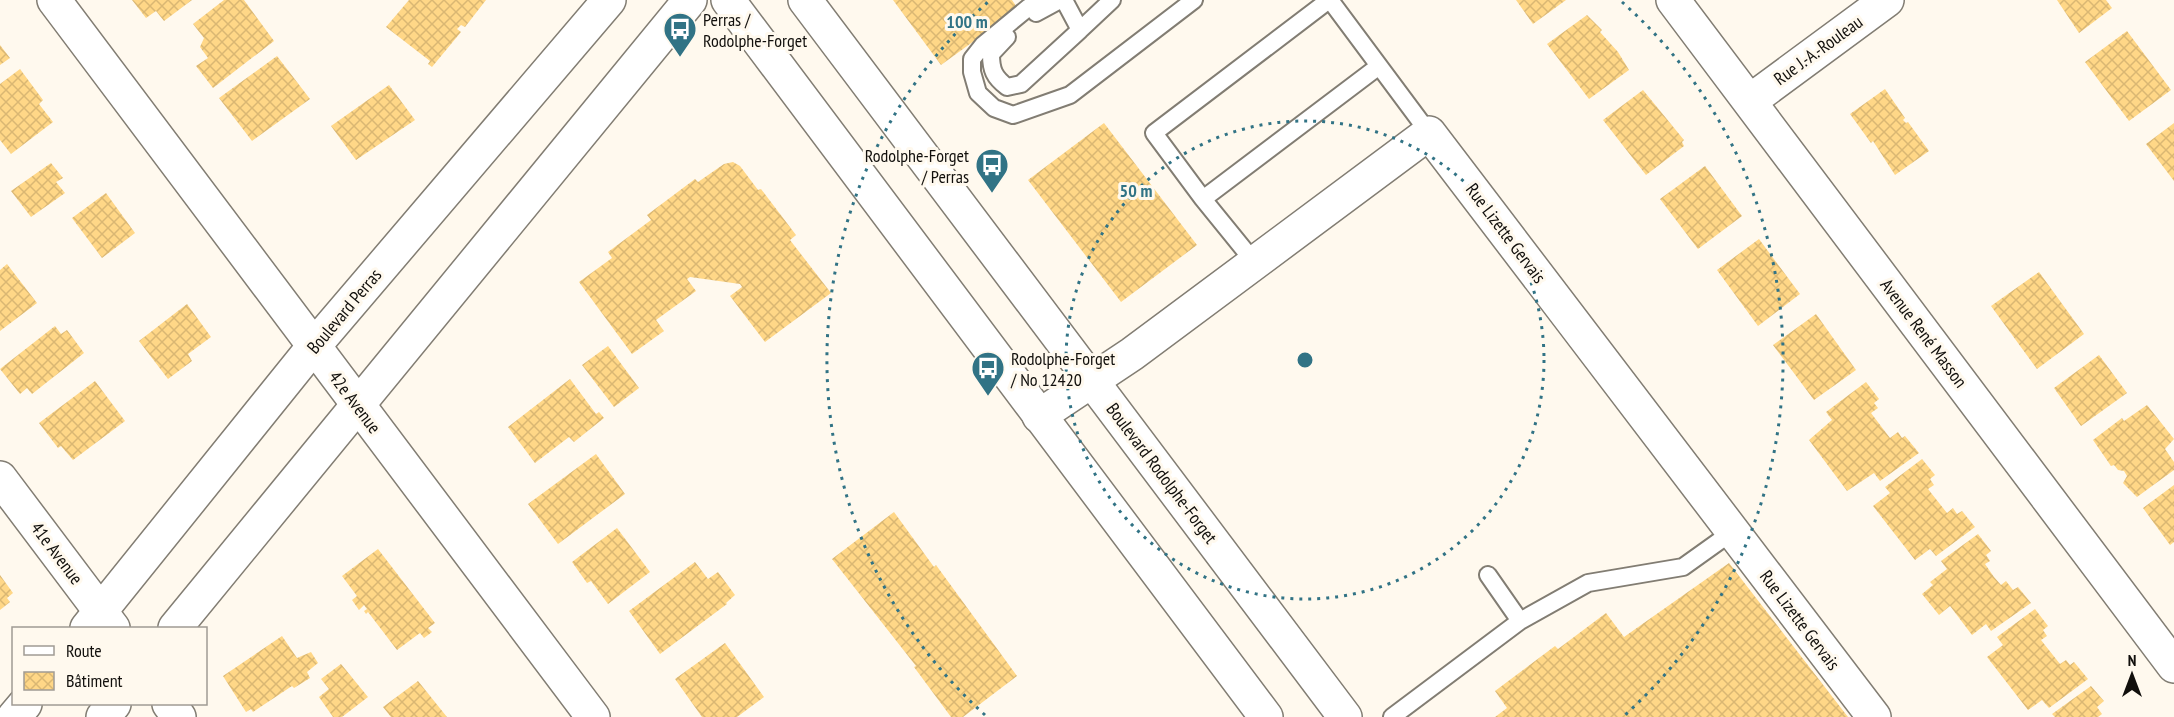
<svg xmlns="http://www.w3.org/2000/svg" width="2174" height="717" font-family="'PT Sans Narrow',sans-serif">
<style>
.building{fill:url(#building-cross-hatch)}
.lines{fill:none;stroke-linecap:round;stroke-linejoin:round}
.lane-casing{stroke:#827d73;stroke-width:20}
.street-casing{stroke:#827d73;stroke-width:36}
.secondary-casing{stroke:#827d73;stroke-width:36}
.lane{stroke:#fff;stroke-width:16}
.street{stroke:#fff;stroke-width:33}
.secondary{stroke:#fff;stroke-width:33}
.ring{fill:none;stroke:#317385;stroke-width:3;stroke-dasharray:3 6}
.labels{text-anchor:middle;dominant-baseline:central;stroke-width:6;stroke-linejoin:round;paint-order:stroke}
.poi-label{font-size:18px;fill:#110f0c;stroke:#fff9ee;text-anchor:start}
.street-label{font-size:18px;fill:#110f0c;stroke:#fff9ee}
.centre{fill:#317385;stroke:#fff9ee;stroke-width:3}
.ring-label{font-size:18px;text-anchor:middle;font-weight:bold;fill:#317385;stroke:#fff9ee;stroke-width:6;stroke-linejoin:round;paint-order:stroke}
</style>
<defs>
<pattern id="building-cross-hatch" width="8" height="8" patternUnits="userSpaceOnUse" patternTransform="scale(1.5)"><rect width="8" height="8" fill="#ffd787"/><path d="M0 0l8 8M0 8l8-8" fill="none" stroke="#dab773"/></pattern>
</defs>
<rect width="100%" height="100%" fill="#fff9ee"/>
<!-- building -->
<path class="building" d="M132,0H192L164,21L156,11L146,18Z
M224,0H244L274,41L213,88L196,66L208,58L200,47L204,38L193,24Z
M409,0H486L465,27L461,25L457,29L461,32L432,67L428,64L430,61L386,27Z
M893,0H1012L1018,9L941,65Z
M1516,0H1566L1533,24Z
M2057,0H2106L2112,8L2079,33Z
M1587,15L1602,30L1600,32L1618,52L1629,70L1589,99L1547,44Z
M2127,31L2171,90L2129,121L2085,62Z
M0,45L10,58L0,65Z
M277,56L310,99L252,141L219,98Z
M20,69L43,100L39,104L53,122L11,154L0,140V84Z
M389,85L415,120L356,160L331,126Z
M1885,89L1905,118L1903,120L1906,123L1908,122L1929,151L1895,175L1873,141L1871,143L1850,114Z
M1643,90L1684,140L1682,142L1684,146L1646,175L1603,120Z
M1104,123L1197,245L1121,302L1028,180Z
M2174,123V181L2146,144Z
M733,162L740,166L758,190L761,189L796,235L790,240L831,293L765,342L730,296L742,287L740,284L690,277L687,279L696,291L656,320L664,331L632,354L579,282L612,258L608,252L651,220L647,215L695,179L698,182L724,164Z
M51,163L63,178L56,182L65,193L31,217L11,191Z
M1705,166L1742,216L1698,249L1660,199Z
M106,193L135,233L102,258L72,218Z
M1759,239L1800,294L1758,326L1717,270Z
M7,264L37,303L0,331V270Z
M2039,272L2084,334L2037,369L1991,306Z
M187,304L211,337L188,354L192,361L168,379L139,341Z
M1816,314L1856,370L1814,400L1773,345Z
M55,326L61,334L67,330L84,353L32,394L27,388L20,394L0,369Z
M608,346L639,388L614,407L582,365Z
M2099,355L2127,393L2081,426L2054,388Z
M570,379L596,414L599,412L604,418L574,442L569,437L535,463L508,427Z
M95,381L125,421L73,460L61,446L58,448L39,423Z
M1866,382L1879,399L1874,403L1878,408L1871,413L1890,438L1898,432L1902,438L1905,436L1919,453L1880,481L1874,473L1847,491L1809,440L1832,420L1826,412Z
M2147,405L2174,439L2165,449L2174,462V470L2137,497L2123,483L2127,476L2124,471L2118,470L2114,465L2111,466L2093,440L2122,418L2124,421Z
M596,454L625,494L558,544L528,504Z
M1922,459L1935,475L1930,479L1934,485L1928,489L1947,513L1953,508L1957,514L1962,511L1975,527L1936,556L1930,549L1915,560L1873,506L1890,493L1885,487Z
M2174,485V542L2170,545L2143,508Z
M894,512L934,567L936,565L1017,676L963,717H951L914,667L916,666L832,559Z
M617,528L650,572L608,604L591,581L587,583L572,562Z
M1978,534L1991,551L1986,555L1990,561L1985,564L1994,577L2001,585L2006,581L2013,590L2018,587L2031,603L1991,631L1986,624L1972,635L1950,606L1939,615L1922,594L1933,585L1930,582L1947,569L1941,561Z
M378,549L435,623L428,628L432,632L424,638L420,633L397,650L368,612L366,614L364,611L367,609L364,605L359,610L352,600L357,596L342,576Z
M695,562L708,579L718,572L735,595L726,603L727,604L660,654L629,611Z
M1729,563L1848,717H1495L1507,708L1495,691L1555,646L1558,649L1606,613L1624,637Z
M0,575L13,593L7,598L10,602L0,610Z
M2035,609L2048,626L2043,630L2047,636L2041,640L2060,664L2066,660L2070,665L2074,662L2088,679L2049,708L2042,700L2028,710L1987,657L2003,645L1997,637Z
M282,636L297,658L311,652L318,663L307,672L310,678L294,688L292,686L253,712L251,709L246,712L223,676Z
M725,643L764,697L737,717H702L675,679Z
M341,664L368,697L342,717H333L319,697L329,689L321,679Z
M418,681L447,717H391L383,707Z
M2091,686L2104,701L2097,707L2102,714L2098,717H2055L2052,714Z"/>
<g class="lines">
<!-- lane casing -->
<g class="lane-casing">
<path id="lane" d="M1329,0L1154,133L1203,199L1379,66
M1330,0L1429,133
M1044,7H1029L983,45L972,59V72L978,93L994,108L1013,115L1070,95L1194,0
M1036,13L1060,0
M1080,30L1112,0
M1007,37L991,54C991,70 994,77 1007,87L1021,84L1080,30L1064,0
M1203,199L1255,263
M1488,575L1520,621
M1392,717L1520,621L1588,583L1683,567L1732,532"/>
</g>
<!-- street casing -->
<g class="street-casing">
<path id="street" d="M54,0L593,717
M1673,0L2174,666
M1750,101L1887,0
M1039,416L1132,354L1429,133L1874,717
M0,478L113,628
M169,704L179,717"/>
</g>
<!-- secondary casing -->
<g class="secondary-casing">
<path id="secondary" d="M728,0L1266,717
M805,0L1345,717
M87,628L314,346L609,0
M175,628L690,0
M14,717L25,704
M103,717L114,704"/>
</g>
<!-- lane -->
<use href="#lane" class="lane"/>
<!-- street -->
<use href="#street" class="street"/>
<!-- secondary -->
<use href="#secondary" class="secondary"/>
</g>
<!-- distance rings -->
<g class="ring">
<circle cx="1305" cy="360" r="239"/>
<path d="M985 715A478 478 0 0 1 988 2M1622 2A478 478 0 0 1 1625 715"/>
</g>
<!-- icons -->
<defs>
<g id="bus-pin" transform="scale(1.725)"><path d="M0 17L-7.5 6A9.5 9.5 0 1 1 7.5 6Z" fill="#317385" stroke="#fff9ee"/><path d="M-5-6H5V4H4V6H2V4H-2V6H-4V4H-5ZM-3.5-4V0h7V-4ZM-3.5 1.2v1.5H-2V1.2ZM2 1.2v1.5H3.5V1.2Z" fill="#fff"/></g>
</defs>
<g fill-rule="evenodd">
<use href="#bus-pin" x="680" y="29"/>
<use href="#bus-pin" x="992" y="165"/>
<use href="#bus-pin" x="988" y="368"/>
</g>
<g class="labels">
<!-- poi labels -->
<g class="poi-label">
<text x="703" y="19">Perras /<tspan x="703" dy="21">Rodolphe-Forget</tspan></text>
<text x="969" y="155" text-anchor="end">Rodolphe-Forget<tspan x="969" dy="21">/ Perras</tspan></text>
<text x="1011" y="358">Rodolphe-Forget<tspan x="1011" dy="21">/ No 12420</tspan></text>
</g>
<!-- street labels -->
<g class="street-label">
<text transform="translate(1818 50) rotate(-36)">Rue J.-A.-Rouleau</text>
<text transform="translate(1506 233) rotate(53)">Rue Lizette Gervais</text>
<text transform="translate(344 311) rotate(-50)">Boulevard Perras</text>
<text transform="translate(1924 333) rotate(53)">Avenue René Masson</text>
<text transform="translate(355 402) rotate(53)">42e Avenue</text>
<text transform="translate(1162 473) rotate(53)">Boulevard Rodolphe-Forget</text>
<text transform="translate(57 553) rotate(53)">41e Avenue</text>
<text transform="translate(1800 620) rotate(53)">Rue Lizette Gervais</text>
</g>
</g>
<circle cx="1305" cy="360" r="9" class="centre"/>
<g class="ring-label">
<text x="967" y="28">100 m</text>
<text x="1136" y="197">50 m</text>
</g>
<!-- legend -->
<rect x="12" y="627" width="195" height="78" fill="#fff9ee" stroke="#a09b94" stroke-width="1.5"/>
<rect x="24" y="646" width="30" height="9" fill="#ffffff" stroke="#a09b94" stroke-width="1.5"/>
<text x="66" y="657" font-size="18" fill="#110f0c">Route</text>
<rect x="24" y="672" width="30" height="18" fill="url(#building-cross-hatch)" stroke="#a09b94" stroke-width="1.5"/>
<text x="66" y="687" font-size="18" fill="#110f0c">Bâtiment</text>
<!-- north arrow -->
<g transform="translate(2132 675)" stroke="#fff9ee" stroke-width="4.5" paint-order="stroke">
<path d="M0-4.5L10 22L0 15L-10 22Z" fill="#110f0c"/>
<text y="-9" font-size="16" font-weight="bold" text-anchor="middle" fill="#110f0c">N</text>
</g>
</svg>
